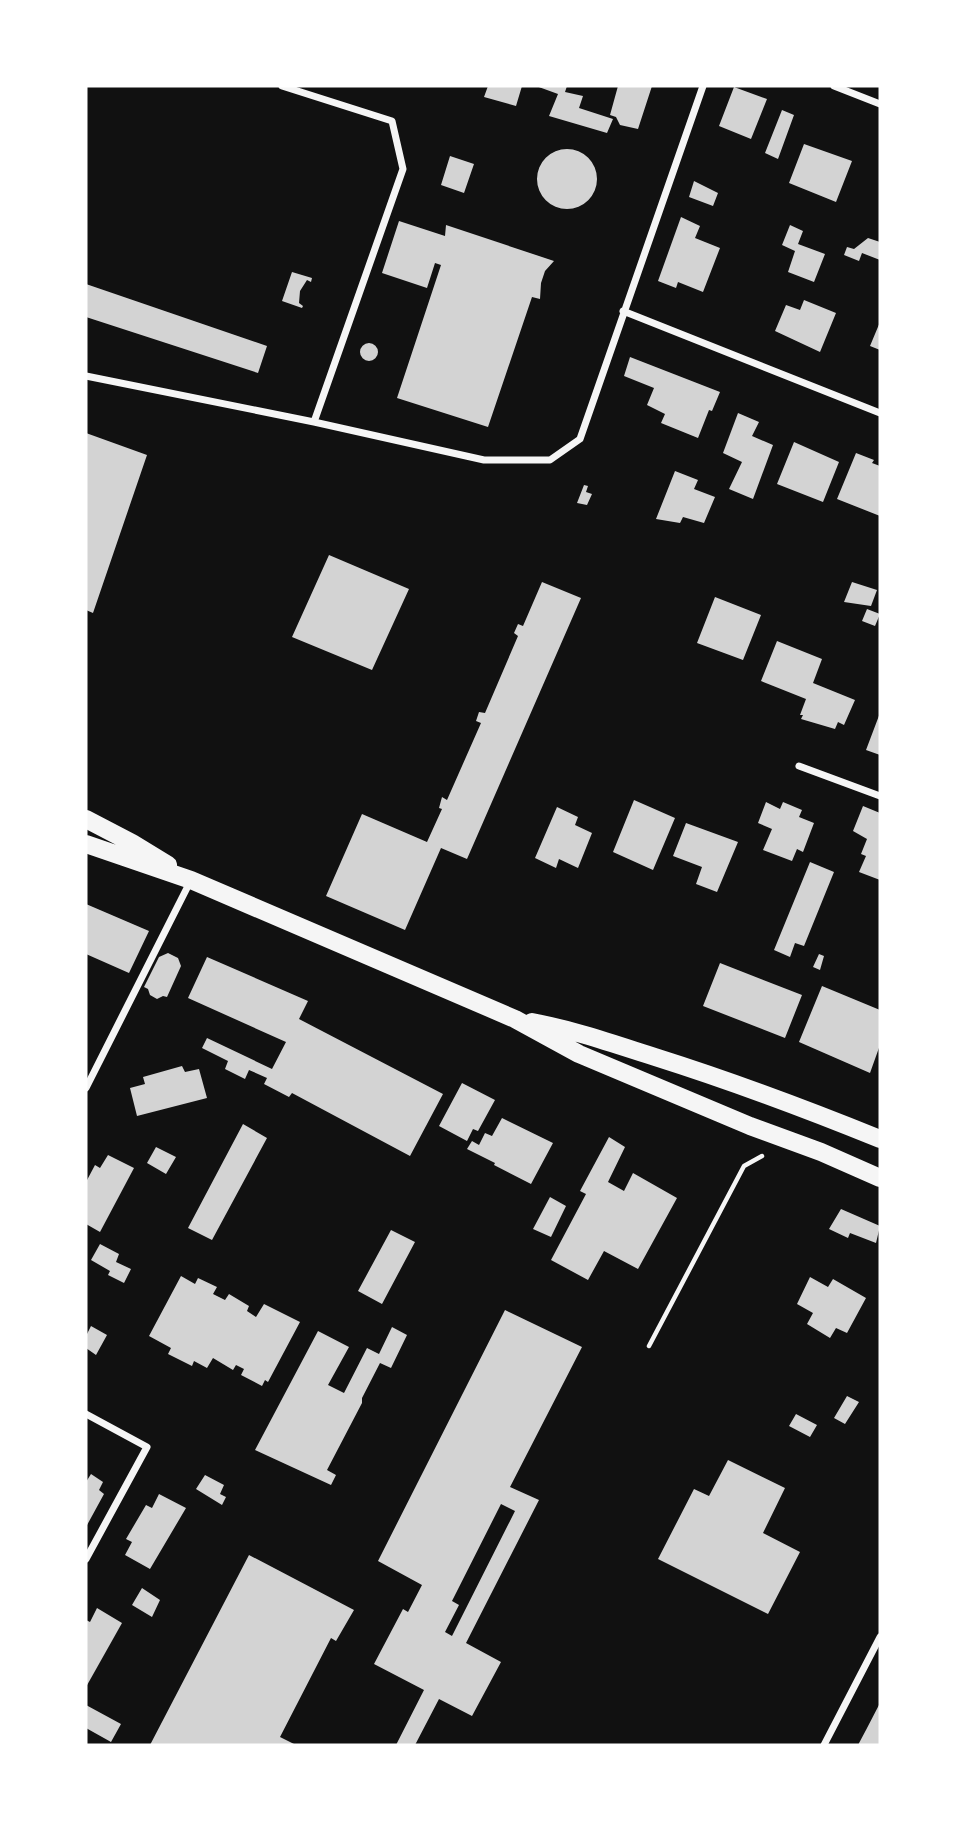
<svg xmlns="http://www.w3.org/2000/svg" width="966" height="1831" font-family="'PT Serif',serif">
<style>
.building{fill:#d3d3d3;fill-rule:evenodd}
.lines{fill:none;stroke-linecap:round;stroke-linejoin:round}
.path{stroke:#f5f5f5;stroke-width:4.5}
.minor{stroke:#f5f5f5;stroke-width:7}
.primary{stroke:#f5f5f5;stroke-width:18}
</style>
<rect width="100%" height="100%" fill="#111"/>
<!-- building -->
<path class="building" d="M488,86H522L516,106L484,97Z
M536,86H567L565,92L583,96L579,108L613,119L607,133L549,116L558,94Z
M618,86H652L638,129L620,125L616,117L610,115Z
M734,87L767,99L751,139L719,126Z
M782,110L794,115L778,159L765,153Z
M804,144L852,161L836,202L789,183Z
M537 179a30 30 0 1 1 60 0a30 30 0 1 1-60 0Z
M450,156L474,164L464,193L441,185Z
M694,181L718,193L713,206L689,197Z
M681,217L700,226L695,238L720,248L703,292L678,282L676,288L658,281Z
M399,221L445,236L446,225L554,261L545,271L541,283L540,299L532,297L488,427L397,398L441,265L435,263L427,288L382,273Z
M790,225L803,231L798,244L825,254L814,282L788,272L795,251L782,245Z
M868,238L880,242V260L862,253L859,261L844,255L847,247L854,249Z
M292,272L312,278L311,282L307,280L300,291L299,303L303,306L302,308L282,301Z
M86,284L267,346L258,373L86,317Z
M804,300L836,313L820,352L775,331L786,305L800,310Z
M880,322V350L870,346Z
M360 352a9 9 0 1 1 18 0a9 9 0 1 1-18 0Z
M630,357L720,392L712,411L709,410L698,438L661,423L665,414L647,405L654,388L624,376Z
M738,413L759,422L752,436L773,445L753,499L729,489L742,462L723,453Z
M86,433L147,455L93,613L86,610Z
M794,442L839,462L823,502L777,484Z
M856,453L874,460L872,463L880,466V516L837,499Z
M675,471L698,480L694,489L715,497L704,523L683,517L680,523L656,519Z
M584,485L588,486L586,492L592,494L587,505L577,503Z
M329,555L409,589L372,670L292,637Z
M542,582L581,598L467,859L441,848L405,930L326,896L362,814L427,842L442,809L439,808L442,797L447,800L481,723L476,721L479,712L485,713L518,636L514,633L518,624L523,626Z
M852,582L877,590L871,606L844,602Z
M715,597L761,615L743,660L697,643Z
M867,609L880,614L875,626L862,621Z
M777,641L822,659L813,683L855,700L844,725L838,722L835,729L801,719L803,715H800L806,699L761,681Z
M880,713V755L866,750Z
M634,800L675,818L653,870L613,852Z
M766,802L780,809L783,802L802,810L799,817L814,823L803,852L797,849L792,861L763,850L772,829L758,823Z
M863,806L880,813V880L859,872L866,856L861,854L867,839L853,831Z
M557,807L578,817L575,825L592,833L578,868L559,859L556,868L535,858Z
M686,823L738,842L717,892L696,884L702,867L673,856Z
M810,862L834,872L804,946L795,943L790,957L774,950Z
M86,904L149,931L129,973L86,954Z
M168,953L178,958L181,966L167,997L163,996L157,999L150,995L148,989L144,987L159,957Z
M819,954L824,956L820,970L813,967Z
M207,957L308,1001L299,1019L443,1094L410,1156L292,1093L289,1097L264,1084L267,1078L249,1070L245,1079L225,1069L228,1061L202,1048L207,1038L272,1069L286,1042L188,998Z
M720,963L802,995L785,1038L703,1006Z
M822,986L880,1010V1045L870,1073L799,1042Z
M182,1066L185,1072L199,1069L207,1098L137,1116L130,1088L145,1084L143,1077Z
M462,1083L495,1100L478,1131L473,1129L467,1141L439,1126Z
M502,1118L553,1143L531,1184L494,1165L495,1163L467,1149L472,1141L479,1145L485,1133L492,1136Z
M243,1124L267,1138L212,1240L188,1228Z
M609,1137L625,1147L608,1182L624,1191L633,1173L677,1198L638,1269L604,1251L588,1280L551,1260L586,1194L580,1191Z
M156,1147L176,1157L166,1174L147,1163Z
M108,1155L134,1168L100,1232L86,1224V1182L95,1165L100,1168Z
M550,1197L566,1206L551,1237L533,1229Z
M841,1209L880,1226L876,1243L850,1233L848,1238L829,1229Z
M391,1230L415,1242L382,1304L358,1291Z
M100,1244L119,1254L116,1262L131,1269L124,1283L108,1275L110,1271L91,1260Z
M181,1276L195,1284L198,1278L217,1287L213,1294L225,1300L229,1294L249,1306L247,1311L256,1317L264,1304L300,1322L268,1382L265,1380L262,1386L241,1375L244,1369L236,1365L233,1370L213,1358L207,1368L194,1361L192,1366L168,1354L171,1348L149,1336Z
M810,1277L828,1287L833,1279L866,1298L847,1333L836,1328L830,1338L807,1324L813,1313L797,1304Z
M505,1310L582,1347L510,1487L539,1500L466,1643L501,1662L472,1716L439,1699L415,1745H396L424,1690L374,1664L403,1609L408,1612L422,1585L378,1561ZM501,1504L515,1511L452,1636L445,1632L459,1605L452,1601Z
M91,1326L107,1335L96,1355L86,1348V1336Z
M392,1327L407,1335L391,1368L380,1363L362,1398V1403L327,1470L336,1475L331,1485L255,1450L318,1331L349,1347L328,1385L344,1393L367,1348L379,1354Z
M847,1396L859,1402L845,1424L834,1418Z
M796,1414L817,1425L810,1437L789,1426Z
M728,1460L785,1488L763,1533L800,1552L768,1614L658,1559L694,1489L709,1496Z
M91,1474L103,1482L99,1490L104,1494L86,1527V1482Z
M205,1475L224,1485L220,1494L226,1497L222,1505L196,1489Z
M159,1494L186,1508L150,1569L125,1555L132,1542L126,1539L146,1505L152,1508Z
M249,1555L354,1610L336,1641L331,1638L280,1737L296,1745H150Z
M142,1588L160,1600L152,1617L132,1605Z
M97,1608L122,1623L86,1687V1620L90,1622Z
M880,1703V1745H858L866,1730Z
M86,1705L121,1724L111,1742L86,1728Z"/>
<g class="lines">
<!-- path -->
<path class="path" d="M649,1346L744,1166L762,1156"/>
<!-- minor -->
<path class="minor" d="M282,86L392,121L403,169L314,422
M834,86L880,104
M623,311L880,413
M86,376L314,422L484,460H550L580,439L703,86
M799,766L880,796
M86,1088L191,880
M86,1414L147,1447L86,1559
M824,1745L880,1637"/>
<!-- primary -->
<path class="primary" d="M86,819L132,843L168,865
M86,844L191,880L515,1019L579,1054L750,1126L821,1152L880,1178
M532,1022C574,1030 614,1044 655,1057C731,1081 806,1109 880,1139"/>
</g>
<!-- border -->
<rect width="966" height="1831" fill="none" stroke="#ffffff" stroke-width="175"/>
</svg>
